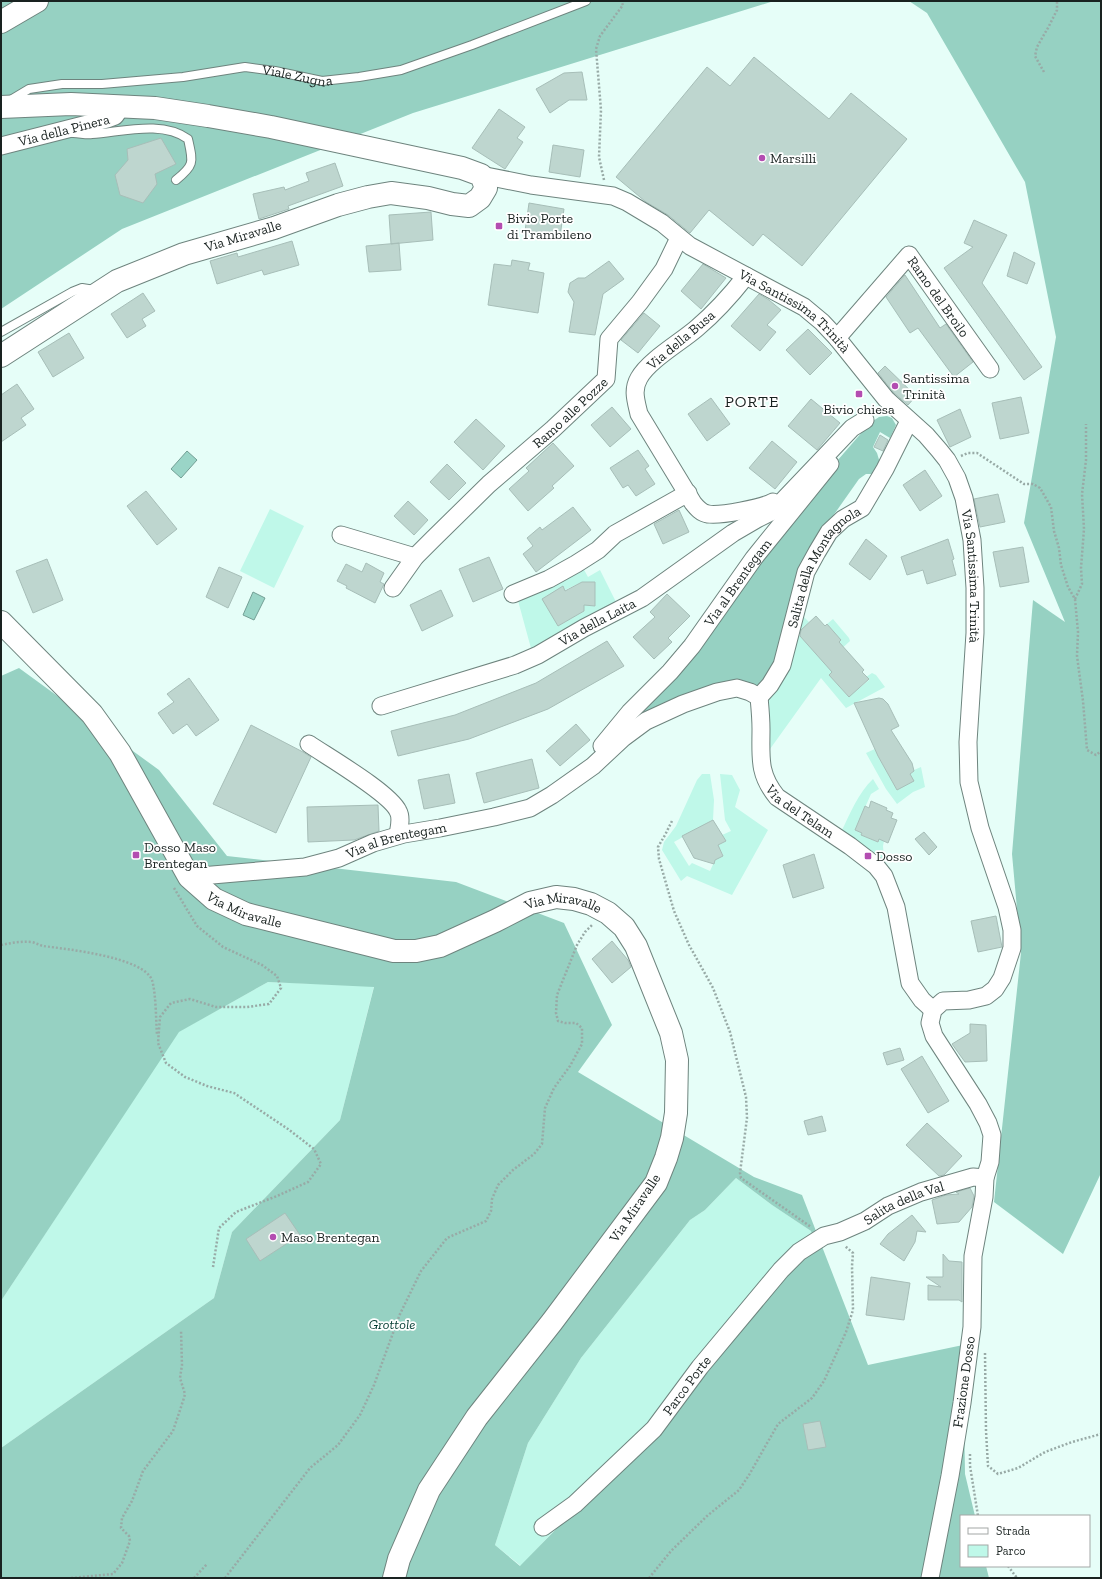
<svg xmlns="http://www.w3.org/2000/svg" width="1102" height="1579" font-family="'Zilla Slab',serif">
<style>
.green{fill:#bff8e9;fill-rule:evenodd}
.forest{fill:#96d1c2;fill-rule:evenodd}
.water{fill:#9ad5c7;stroke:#739f95}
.building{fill:#bed6cf;stroke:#a7beb8}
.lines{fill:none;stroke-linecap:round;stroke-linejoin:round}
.lane-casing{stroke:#6e847e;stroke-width:10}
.street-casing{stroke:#6e847e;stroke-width:19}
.secondary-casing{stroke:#6e847e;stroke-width:24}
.path{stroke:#98aaa6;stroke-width:2.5;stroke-dasharray:2 2;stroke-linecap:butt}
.lane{stroke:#fff;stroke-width:8}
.street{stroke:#fff;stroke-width:17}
.secondary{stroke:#fff;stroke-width:22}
.poi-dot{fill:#b34db1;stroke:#fff;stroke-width:1.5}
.labels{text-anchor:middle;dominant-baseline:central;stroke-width:3.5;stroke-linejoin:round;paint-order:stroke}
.street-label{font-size:14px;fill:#192220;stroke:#fff}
.poi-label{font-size:14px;fill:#192220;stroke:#fff;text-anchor:start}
.park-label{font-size:14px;font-style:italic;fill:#043c32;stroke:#fff}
.quarter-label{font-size:16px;letter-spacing:1px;fill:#192220;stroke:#fff}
</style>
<rect width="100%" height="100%" fill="#e6fef8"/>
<!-- green -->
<path class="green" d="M270,509L304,526L274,588L240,571Z
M582,566L588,577L600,570L618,606L532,652L517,597ZM582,582L595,606L584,605V611L558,626L543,599L547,596L548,598Z
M802,615L809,622L798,634L821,659L841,640L827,624L833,619L849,638L850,641L838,652L842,662L829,675L847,695L857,690L869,680L866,677L872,673L876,675L885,687L846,708L821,678L765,756L769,722V695Z
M897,739L899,743L878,756L897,790L913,781L910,774L914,771V770L921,767L925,787L913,792L897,804L886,789L866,753Z
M702,774H710L714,800L713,820L674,842L689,866L692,863L710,871L715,860L723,855L718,845L726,841L722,835L731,831L725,820L720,774L732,775L740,790L735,807L768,830L732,895L687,876L681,881L662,850L664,842L676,826L697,780Z
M873,779L879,789L871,794L855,830L862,833L861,835L878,842L879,839L884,841L883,846L884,858L882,861L841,832C850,814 858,793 873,779Z
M268,982L374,986L340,1120L232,1232L214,1298L1,1448V1301L178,1032Z
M736,1178L772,1205L811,1231L816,1249L521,1566L495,1545L528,1443L581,1358L690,1220L705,1210Z"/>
<!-- forest -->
<path class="forest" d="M1,1H774L413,113L122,229L1,309Z
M909,1H1101V1173L1063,1254L994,1202L1021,953L1012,854L1033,600L1065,622L1024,523L1056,337L1025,182L927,13Z
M887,416L892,418L896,425L890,438L880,432L873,447L877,453L880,463L873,474H866L859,479L828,523L777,660L759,686H753L739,679L712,686L615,734L824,476L870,423L879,417Z
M19,668L159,770L227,856L456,882L564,923L612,1025L578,1072L754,1177L802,1195L868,1365L963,1345L965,1474L975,1516H961V1566H986L989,1578H1V1448L214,1298L232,1232L340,1120L374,987L268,982L179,1032L1,1301V676ZM736,1178L772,1205L811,1231L816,1249L767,1295L564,1521L520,1566L495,1545L528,1443L581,1358L690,1220L705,1210Z"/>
<!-- water -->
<path class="water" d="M187,451L197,460L181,478L171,469Z
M253,592L265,598L254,620L243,615Z"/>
<!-- building -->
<path class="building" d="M754,57L829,119L851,93L907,139L802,266L763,234L753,246L709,210L690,233L668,215L646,202L616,177L707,67L730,86Z
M582,72L587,100H569L550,113L536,89L564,73Z
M499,109L525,127L517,138L523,142L505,169L472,148Z
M161,138L176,164L155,174L157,184L143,203L120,195L115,175L128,160L127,149Z
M553,145L584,150L580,177L549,172Z
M335,163L343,186L288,206L289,209L259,219L253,194L284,187L285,190L309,181L306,173Z
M529,203L564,209L560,236L525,231Z
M431,212L433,240L391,244L389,215Z
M974,220L1007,235L982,283L1042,367L1024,380L944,268L973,247L964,243Z
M292,241L299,265L264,275L262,270L217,284L210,261L237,253L238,257Z
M399,243L401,270L369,272L366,246Z
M1014,252L1035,263L1027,284L1007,276Z
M512,260L530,263L528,270L544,273L538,313L488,305L494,264L511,266Z
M609,261L624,279L603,294L595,335L569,332L574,302L568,292L570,283L578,278H585Z
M703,264L726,278L701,309L681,291Z
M905,275L940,328L946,324L973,362L954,377L918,328L910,333L886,297Z
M143,293L155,311L142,319L146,326L127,338L111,314Z
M759,294L769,300L781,310L767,325L776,332L760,351L731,326Z
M644,313L660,326L638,353L621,340Z
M808,329L832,353L810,375L786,350Z
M69,333L84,358L53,377L38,352Z
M885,366L916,396L908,405L893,392L878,373Z
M17,384L34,409L21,418L26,425L1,442V395Z
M1021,397L1029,433L1000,439L992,403Z
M711,398L730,424L707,441L688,414Z
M811,399L840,423L817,450L788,426Z
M612,407L631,429L610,447L591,425Z
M960,409L971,437L950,447L937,420Z
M476,419L505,446L483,470L454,442Z
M880,435L888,440L883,451L874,447Z
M772,441L797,462L775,489L749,468Z
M553,443L574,466L552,486L554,488L528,511L509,489L529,471L526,468Z
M638,450L649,466L645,469L655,484L636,496L628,485L623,488L610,468Z
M447,464L466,483L449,500L430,482Z
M925,470L942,496L920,511L903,485Z
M146,491L177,529L157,545L127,506Z
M998,494L1005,522L980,527L974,499Z
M408,501L428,520L414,535L394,516Z
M573,507L591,530L536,572L523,554L533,546L527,538L540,527L542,530Z
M679,510L689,532L663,544L654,524Z
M866,539L887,556L870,580L849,564Z
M948,539L954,559L952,560L956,575L927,584L923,570L907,575L901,557Z
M1023,547L1029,582L1000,587L993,552Z
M489,557L503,589L473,602L459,569Z
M47,559L63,600L33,613L16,571Z
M366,563L384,573L380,582L384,584L375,603L346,588L347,586L337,581L346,564L362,572Z
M219,567L242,577L228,608L206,597Z
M582,582H595V606L584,605V611L558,626L542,599L563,586L565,591Z
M441,590L453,616L422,631L410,605Z
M667,594L690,616L668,638L672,642L654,659L633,637L655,617L650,612Z
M816,616L825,626L827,624L841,640L839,642L864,670L862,672L869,679L849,697L829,675L832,672L800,636L801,630Z
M607,641L624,666L548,709L469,739L398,756L391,731L455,715L536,683Z
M189,678L219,720L196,736L187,724L173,734L158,713L174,702L167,694Z
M879,698L883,699L888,704L899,726L891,730L912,763L914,771L910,774L914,781L897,790L878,756L854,703Z
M576,724L590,740L560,766L546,751Z
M251,725L303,752L311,757L276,833L213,804Z
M532,759L539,788L484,803L476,773Z
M449,774L455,803L424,809L418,780Z
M871,801L887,808L886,810L893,813L891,818L897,820L888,843L879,839L878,842L861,835L862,833L855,830L865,806L869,808Z
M378,805L379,831L354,840L308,842L307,807Z
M713,820L726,841L718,845L723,856L715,860L714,864L694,858L682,836Z
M924,832L937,847L929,855L915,839Z
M814,854L824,888L793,898L783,865Z
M996,916L1002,947L978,952L971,921Z
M612,941L628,960L631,967L612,983L592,959Z
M970,1024L986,1025L987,1061L965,1062L952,1044L970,1033Z
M900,1048L904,1060L887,1065L883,1053Z
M922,1056L949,1101L928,1113L901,1069Z
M822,1116L826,1131L808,1135L804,1121Z
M927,1123L962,1156L944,1175L939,1176L906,1145Z
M970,1188L974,1196L972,1207L959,1222L937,1224L932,1200L946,1195L959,1194L956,1192Z
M285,1213L300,1235L260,1261L246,1239Z
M912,1215L926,1232L917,1231L915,1242L904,1261L880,1244L888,1234Z
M943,1254L949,1261L962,1262V1302L959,1300H928V1285L941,1287L926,1277H943Z
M871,1277L910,1283L904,1320L866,1315Z
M820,1421L826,1447L808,1450L803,1424Z"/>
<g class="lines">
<!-- lane casing -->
<g class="lane-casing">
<g id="lane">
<path id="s1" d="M9,101L29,89L62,84H102L183,77L245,67L275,71L322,81L359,77L401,70L472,45L586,1"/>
<path d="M73,133C80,133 86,135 92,134C122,132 162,120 188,139C193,162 195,165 176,180"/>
<path d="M1,332L72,292L82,288L95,290"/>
</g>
</g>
<!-- street casing -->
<g class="street-casing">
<g id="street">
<path id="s2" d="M1,146L107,119L115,116L122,106"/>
<path id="s3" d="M481,175L531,185L613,196L627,202L662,223L690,246L804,307L822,322L837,338L886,399L926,435L939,450L947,460L957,478L964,498L972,540L975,588V633L968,742L969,782L980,828L1007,907L1012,930V948L1002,978L995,989L986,996L969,1000L943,1001L933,1010L930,1023L934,1036L978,1104L988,1123L992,1135L990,1162L985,1178L984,1197L973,1256L972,1327L962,1403L950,1476L930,1578"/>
<path d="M746,276C731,295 716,312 697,328C681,342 649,360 639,378C632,390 636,401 639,414L693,503C697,508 701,513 708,514C720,516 762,508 773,502"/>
<path id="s4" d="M837,338L909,255L990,369"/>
<path d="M341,535L415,557"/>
<path id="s5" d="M393,588L415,557L433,539L489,484L553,429L606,379L609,339L640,302L664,269L679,238"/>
<path d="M513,594L549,579L576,564L598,550L615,534L688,493"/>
<path id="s6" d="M759,697L770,685L782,665L806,572L817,552L829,532L843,519L862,508L885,469L909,421"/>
<path id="s7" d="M381,706L515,665L538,655L584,628L642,598L733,533L757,519L773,511L852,428L865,420"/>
<path d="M309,744C328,757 390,793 398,811C402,818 399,828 398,835"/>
<path id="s8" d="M602,746L630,712L670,672L692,646L754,558L830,464"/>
<path id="s9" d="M189,877L305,867L339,858L373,843L404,834L440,828L494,817L530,808L552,795L593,766L623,738L646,721L683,704L717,692L737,688L750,692L759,697C760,708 761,718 761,729C761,757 758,774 777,797L850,846L876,866L884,876L896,907L910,983L922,1000L933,1010"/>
<path id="s10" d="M543,1527L575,1504L654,1429L700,1367L781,1270L799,1252L824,1236L840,1232L865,1221L888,1206L921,1192L973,1177L985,1178"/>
</g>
</g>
<!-- secondary casing -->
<g class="secondary-casing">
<g id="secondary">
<path d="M1,22L37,1"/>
<path d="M1,107L71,104L155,108L208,116L271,127L462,168L481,175L486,188L480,198L469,206L452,204L428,198L391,193L368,197L338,205L274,228L184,254L117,281L1,356"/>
<path id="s11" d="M1,622L92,714L120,753L189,877L214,899L246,914L394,951H416L440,946L495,921L530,903L556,897L574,899L591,904L608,913L624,927L636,946L671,1033L677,1060L676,1113L672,1138L666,1158L656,1183L552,1322L477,1417L429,1490L399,1559L394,1578"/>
</g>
</g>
<!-- path -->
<path class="path" d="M1044,72L1035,56L1037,47L1049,26L1057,10V1
M604,180L599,157L601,110L596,49L600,36L623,5L621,1
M961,456L968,453H977L1024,484H1033L1040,488L1051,507L1054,531L1059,548L1061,565L1068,587L1075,599L1078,632L1077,656L1083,701L1087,750L1096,755L1101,751
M1075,599L1082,584L1081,568L1084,529L1082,494L1086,460V424
M672,821L665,835L658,847L659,859L674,911L689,945L713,988L730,1032L746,1097L747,1118L740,1173L741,1178L811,1227
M174,888L197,926L223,947L262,965L277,976L281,988L269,1004L247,1007H216L190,999L171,1003L160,1017L158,1043L166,1063L185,1077L207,1086L234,1093L288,1129L314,1149L321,1164L308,1182L277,1196L236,1212L219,1228L213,1267
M1,945C11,943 21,941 32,942C36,943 39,945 43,946C66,949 143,957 152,980C156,993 156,1021 157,1035
M985,1353L986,1431L988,1466L998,1474L1018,1468L1045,1452L1072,1442L1101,1434
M970,1454V1466L978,1516
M1008,1566L1017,1578
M71,1578L113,1574L122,1563L130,1541L129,1536L121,1528L122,1518L132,1501L143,1471L173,1431L184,1398L185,1394L180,1378L182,1365L181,1330
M194,1578L207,1564
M225,1578L310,1468L338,1445L360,1415L374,1385L400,1314L421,1271L447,1238L486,1221L491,1211L492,1199L498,1185L513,1170L534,1154L542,1144L545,1108L554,1088L570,1066L582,1044V1028L576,1023H565L558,1021L556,1013L557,995L577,945L585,932L593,924
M649,1578L671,1551L707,1516L739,1490L749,1475L778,1424L812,1398L824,1381L846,1332L853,1310L852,1266L853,1253L845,1246"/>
<!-- lane -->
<use href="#lane" class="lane"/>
<!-- street -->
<use href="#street" class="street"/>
<!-- secondary -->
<use href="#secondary" class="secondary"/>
</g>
<!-- markers -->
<g class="poi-dot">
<circle cx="762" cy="158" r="4"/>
<rect x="495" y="222" width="8" height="8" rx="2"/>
<circle cx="895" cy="386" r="4"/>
<rect x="855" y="390" width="8" height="8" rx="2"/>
<rect x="132" y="851" width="8" height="8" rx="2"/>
<rect x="864" y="852" width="8" height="8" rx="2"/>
<circle cx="273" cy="1237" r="4"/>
</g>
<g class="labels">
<!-- street labels -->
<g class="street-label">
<text stroke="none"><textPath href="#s1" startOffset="294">Viale Zugna</textPath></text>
<text stroke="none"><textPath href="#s2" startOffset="65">Via della Pinera</textPath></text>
<text transform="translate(243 236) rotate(-17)">Via Miravalle</text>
<text stroke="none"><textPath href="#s4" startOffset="161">Ramo del Broilo</textPath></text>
<text stroke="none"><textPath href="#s3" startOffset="350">Via Santissima Trinità</textPath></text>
<text transform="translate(681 340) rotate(-40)">Via della Busa</text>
<text stroke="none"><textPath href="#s5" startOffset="250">Ramo alle Pozze</textPath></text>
<text stroke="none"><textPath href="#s6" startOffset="149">Salita della Montagnola</textPath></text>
<text stroke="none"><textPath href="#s3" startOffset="686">Via Santissima Trinità</textPath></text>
<text stroke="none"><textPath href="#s8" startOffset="213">Via al Brentegam</textPath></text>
<text stroke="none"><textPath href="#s7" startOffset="233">Via della Laita</textPath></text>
<text stroke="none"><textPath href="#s9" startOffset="747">Via del Telam</textPath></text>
<text stroke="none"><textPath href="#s9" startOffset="212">Via al Brentegam</textPath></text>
<text stroke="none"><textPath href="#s11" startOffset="385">Via Miravalle</textPath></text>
<text stroke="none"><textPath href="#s11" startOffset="721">Via Miravalle</textPath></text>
<text stroke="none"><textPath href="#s10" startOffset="494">Salita della Val</textPath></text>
<text transform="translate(635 1208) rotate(-56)">Via Miravalle</text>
<text transform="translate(964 1382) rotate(-82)">Frazione Dosso</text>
<text stroke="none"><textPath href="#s10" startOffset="203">Parco Porte</textPath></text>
</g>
<!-- poi labels -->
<g class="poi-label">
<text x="770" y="158">Marsilli</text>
<text x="507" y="218">Bivio Porte<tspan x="507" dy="16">di Trambileno</tspan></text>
<text x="903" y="378">Santissima<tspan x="903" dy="16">Trinità</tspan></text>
<text x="859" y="409" text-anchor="middle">Bivio chiesa</text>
<text x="144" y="847">Dosso Maso<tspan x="144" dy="16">Brentegan</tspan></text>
<text x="876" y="856">Dosso</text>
<text x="281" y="1237">Maso Brentegan</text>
</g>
<!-- park labels -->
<g class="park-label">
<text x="392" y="1324">Grottole</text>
</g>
<!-- quarter labels -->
<g class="quarter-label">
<text x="752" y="401">PORTE</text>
</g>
</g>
<!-- border -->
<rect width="1102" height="1579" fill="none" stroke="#192220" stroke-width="4"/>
<!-- legend -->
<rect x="960" y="1515" width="130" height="52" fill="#ffffff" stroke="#a3a7a6"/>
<rect x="968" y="1528" width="20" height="6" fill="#ffffff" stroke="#a3a7a6"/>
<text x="996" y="1535" font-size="12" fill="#192220">Strada</text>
<rect x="968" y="1545" width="20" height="12" fill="#bff8e9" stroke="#a3a7a6"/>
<text x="996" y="1555" font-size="12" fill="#192220">Parco</text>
</svg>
